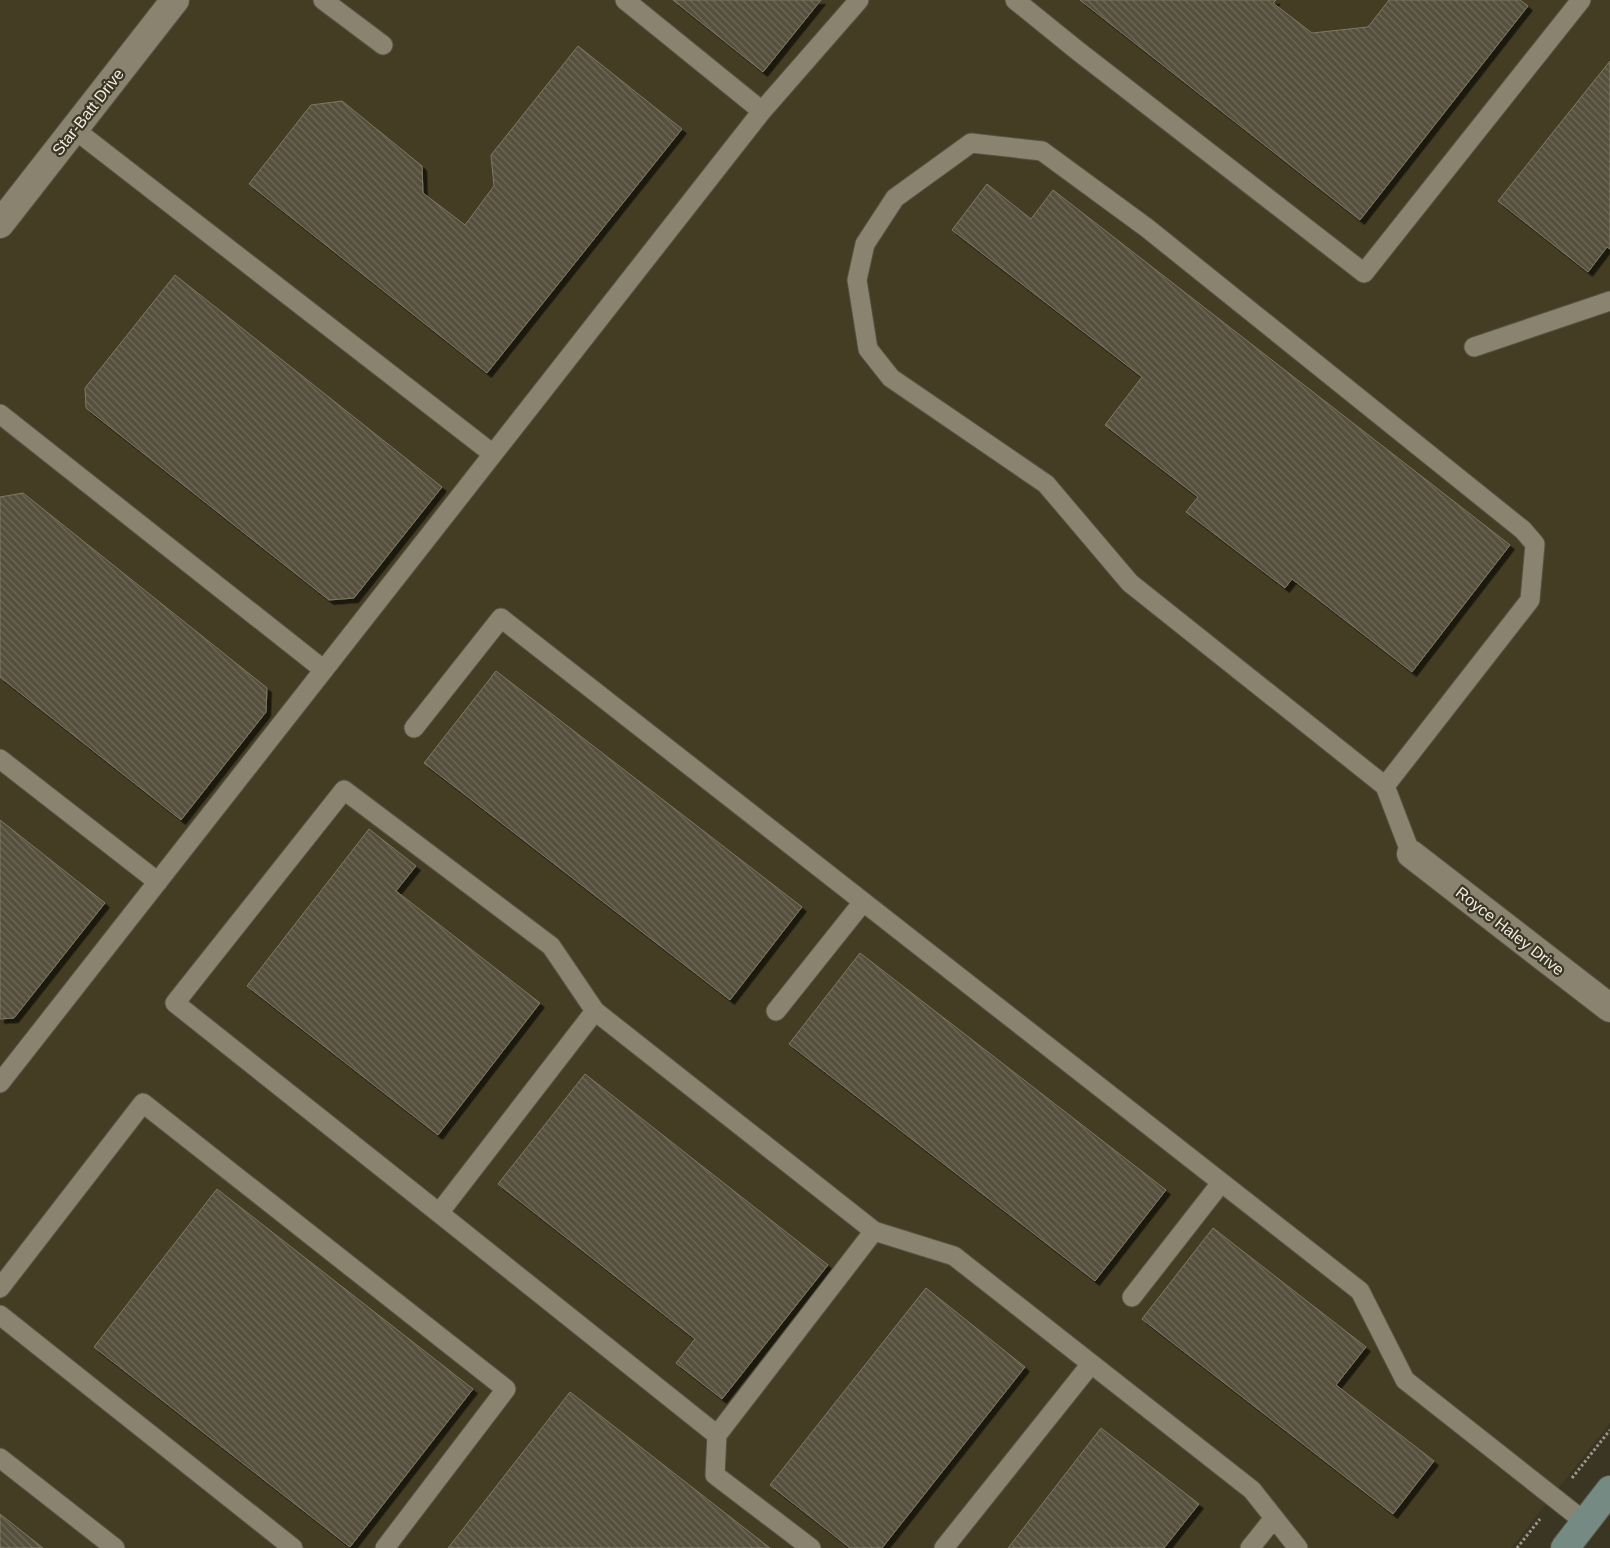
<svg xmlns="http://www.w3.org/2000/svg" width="1610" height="1548" font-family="Helvetica,sans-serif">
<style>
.built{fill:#443d24}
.building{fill:url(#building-back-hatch);stroke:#7e7964;filter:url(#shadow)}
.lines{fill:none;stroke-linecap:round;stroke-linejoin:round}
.lane-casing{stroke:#575343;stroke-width:21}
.street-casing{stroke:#575343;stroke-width:30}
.secondary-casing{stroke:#575343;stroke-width:30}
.path{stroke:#9d998b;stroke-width:3;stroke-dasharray:2.5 2.5;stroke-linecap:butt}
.lane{stroke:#89836f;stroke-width:19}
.street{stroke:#89836f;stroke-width:28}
.secondary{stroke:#758a82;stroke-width:28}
.labels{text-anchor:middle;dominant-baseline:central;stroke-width:4.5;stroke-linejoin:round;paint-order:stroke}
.street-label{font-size:16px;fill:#efece1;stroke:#3b3523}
</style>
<defs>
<pattern id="building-back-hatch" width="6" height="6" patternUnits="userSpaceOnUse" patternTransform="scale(1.25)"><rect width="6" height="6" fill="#56503d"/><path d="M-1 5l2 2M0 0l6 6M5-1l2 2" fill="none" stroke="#6f6959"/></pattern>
<filter id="shadow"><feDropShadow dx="4.5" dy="4.5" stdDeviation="0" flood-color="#0009"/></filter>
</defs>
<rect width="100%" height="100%" fill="#3b3523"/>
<!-- built -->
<path class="built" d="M0,0H1610V1423L1511,1548H0Z"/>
<!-- building -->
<path class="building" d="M673,0H821L763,72Z
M1080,0H1276L1273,3L1312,33L1368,27L1389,0H1520L1528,6L1360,220Z
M578,46L682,129L487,373L249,184L311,105L342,101L422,166L423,193L465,225L494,186L491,155Z
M1610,61V249L1607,247L1588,272L1498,201Z
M987,184L1031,219L1053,190L1510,545L1412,672L1292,579L1285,588L1186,512L1198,497L1105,425L1142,377L952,230Z
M175,275L442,487L354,598L329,600L86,408L85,388Z
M23,493L267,688L266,712L181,820L0,677V497Z
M496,671L802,907L730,1000L424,763Z
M0,820L105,903L14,1018L0,1019Z
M369,829L416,866L396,891L540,1003L438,1135L247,986Z
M860,953L1166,1190L1095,1281L789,1044Z
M585,1074L828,1265L722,1399L676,1363L695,1339L498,1184Z
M217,1189L473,1389L350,1547L94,1347Z
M1213,1228L1366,1347L1336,1385L1434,1461L1393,1514L1142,1319Z
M926,1288L1025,1367L882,1548H850L770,1485Z
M570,1392L770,1548H448Z
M1101,1428L1199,1504L1164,1548H1008Z
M0,1514L43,1548H0Z"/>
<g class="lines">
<!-- lane casing -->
<g class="lane-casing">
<path id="lane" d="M323,0L383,45
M625,0L762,111
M1015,0L1078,51L1364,273L1581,0
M74,129L493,454
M1474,347L1610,301
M0,414L324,670
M414,728L501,618L1360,1291L1405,1380L1585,1522
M0,759L158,882
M1385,786L1130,583L1046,484L891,378L868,349L857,280L865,244L895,198L971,143L1042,151L1147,228L1523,530L1535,544L1530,600L1385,786L1411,854
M776,1011L863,902
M0,1083L762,111L859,0
M439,1213L175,1003L344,790L551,946L595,1011
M874,1231L717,1435L439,1213L595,1011L874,1231L954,1256L1252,1490L1298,1548
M0,1288L143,1103L506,1389L385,1548
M1132,1297L1221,1183
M0,1315L293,1548
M717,1435L715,1475L811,1548
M0,1458L115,1548
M944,1548L1091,1364
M1250,1548L1274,1518"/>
</g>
<!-- street casing -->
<g class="street-casing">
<path id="street" d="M0,224L175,0
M1411,854L1610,1008"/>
</g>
<!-- secondary casing -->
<g class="secondary-casing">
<path id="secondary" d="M1565,1548L1610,1490"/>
</g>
<!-- path -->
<path class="path" d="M1572,1478L1610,1430
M1517,1548L1540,1519"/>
<!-- lane -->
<use href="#lane" class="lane"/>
<!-- street -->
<use href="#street" class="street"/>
<!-- secondary -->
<use href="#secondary" class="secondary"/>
</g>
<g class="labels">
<!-- street labels -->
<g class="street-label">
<text transform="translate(88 112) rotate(-52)">Star-Batt Drive</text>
<text transform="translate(1510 931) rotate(38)">Royce Haley Drive</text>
</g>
</g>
</svg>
